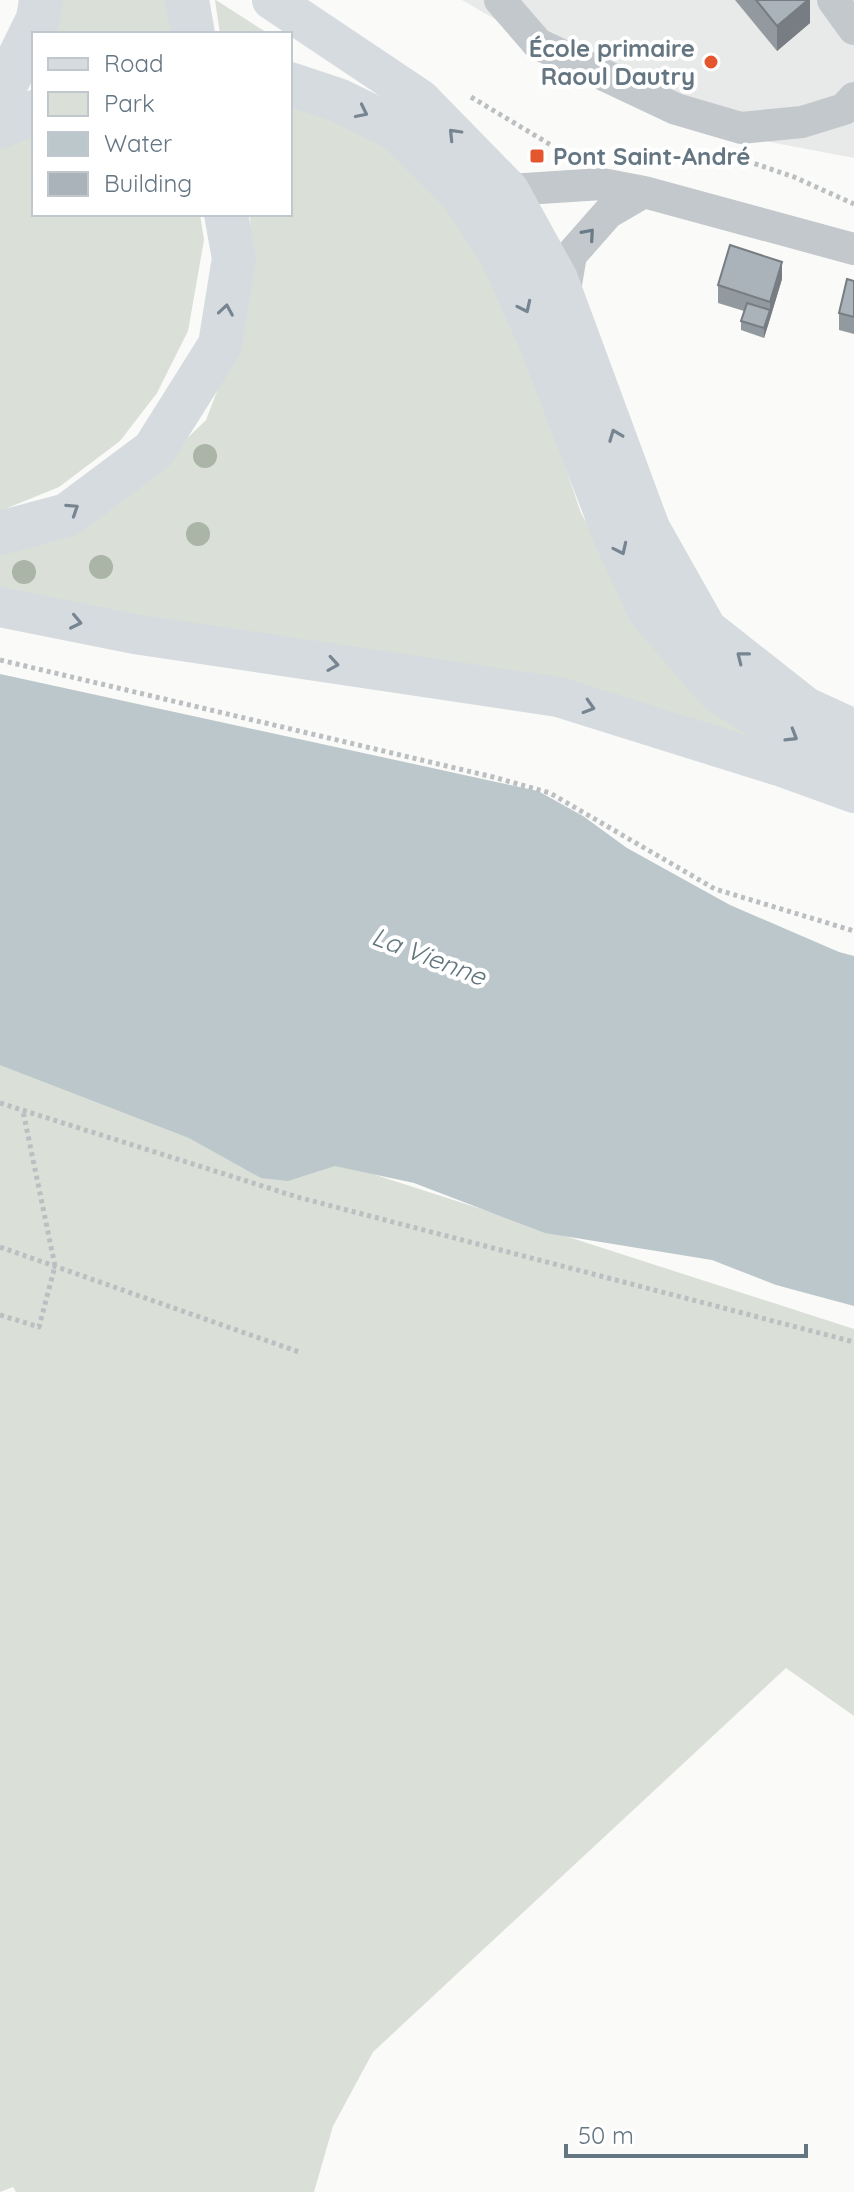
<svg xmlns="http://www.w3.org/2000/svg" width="854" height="2192" font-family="Quicksand,sans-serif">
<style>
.built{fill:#e8e9e9}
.green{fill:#dadfd7}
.water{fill:#bbc7cb}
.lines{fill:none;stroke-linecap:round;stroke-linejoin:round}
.path{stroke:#bbbfc2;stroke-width:5;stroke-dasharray:4 4;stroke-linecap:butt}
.minor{stroke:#c3c8cc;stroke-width:32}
.major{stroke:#d6dbdf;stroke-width:40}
.highway{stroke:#d6dbdf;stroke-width:44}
.tree{fill:#aab4a7}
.wall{fill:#929a9f}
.shaded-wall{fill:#777d82}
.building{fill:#aab3b9;stroke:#777d82;stroke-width:2}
.oneway{stroke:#768591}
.oneway2{stroke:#6a7a87}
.poi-dot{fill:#e4572e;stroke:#fff;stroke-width:3}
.labels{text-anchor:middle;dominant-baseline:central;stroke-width:8;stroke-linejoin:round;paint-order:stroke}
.poi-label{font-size:24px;font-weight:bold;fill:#657683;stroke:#fff;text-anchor:end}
.water-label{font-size:26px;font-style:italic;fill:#60757c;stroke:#fff}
</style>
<rect width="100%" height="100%" fill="#fafaf8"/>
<!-- built -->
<path class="built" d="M462,0H854V158L675,124Z"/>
<!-- green -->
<path class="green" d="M62,0H166L173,34H53Z
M215,0H216L269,34H220Z
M290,105L320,114L388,148L443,202L483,260L528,357L581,513L657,649L841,780L201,630L0,593V551L128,496L206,420L239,334L251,252L250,214H290Z
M34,131V214H200L204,240L188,331L157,393L120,441L59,487L0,511V148Z
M0,1054L854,1329V1716L786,1668L373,2052L333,2126L314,2192H16L13,2187L0,2192Z"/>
<!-- water -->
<path class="water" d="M0,674L538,791L583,816L627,848L730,905L839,952L854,956V1306L776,1285L712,1260L545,1233L414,1183L335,1166L288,1181L261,1178L189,1138L0,1065Z"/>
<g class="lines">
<!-- path -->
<path class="path" d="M471,97L566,154
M747,161L794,177L854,204
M0,660L493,777L550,793L715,889L854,931
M0,1103L297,1197L854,1342
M0,1247L302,1353
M0,1315L39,1327L55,1266L23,1111"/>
<!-- minor -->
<path class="minor" d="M500,0L538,44L676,109L741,128L802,122L844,109L854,98
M833,0L854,29
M509,190L602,184L644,192L854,249
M564,296L571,255L608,213L644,192"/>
<!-- major -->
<path class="major" d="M272,0L420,99L509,190L558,279L650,528L707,629L806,707L854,729
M0,607L134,634L558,697L782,767L854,793"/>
<!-- highway -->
<path class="highway" d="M187,0L193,34
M290,84L338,100L397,129L463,195L502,256L540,340L615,536L650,611L720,692L854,774
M0,87L8,80L38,19L41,0
M0,127L34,112
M0,533L67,515L154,450L220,345L234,258L226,214"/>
</g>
<!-- trees -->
<g class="tree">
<circle cx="205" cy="456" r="12"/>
<circle cx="198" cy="534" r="12"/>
<circle cx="101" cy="567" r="12"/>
<circle cx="24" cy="572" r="12"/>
</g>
<!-- wall -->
<path class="wall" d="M735,0H810V23L777,51Z
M782,279L764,338L741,330V321L744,311L718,303V285Z
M854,281V334L839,330V313Z"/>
<!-- shaded-wall -->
<path class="shaded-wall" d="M808,0H810V23L777,51V26Z
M782,262V279L770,319V302Z
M770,310V319L764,338V328Z"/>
<!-- building -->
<path class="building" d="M756,0H808L777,26Z
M730,245L782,262L770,302L718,285Z
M847,279L854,281V317L839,313Z
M747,303L770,310L764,328L741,321Z"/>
<!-- one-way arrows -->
<defs><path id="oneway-chevron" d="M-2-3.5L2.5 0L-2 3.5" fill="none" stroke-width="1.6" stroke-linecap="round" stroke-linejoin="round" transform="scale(2)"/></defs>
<g class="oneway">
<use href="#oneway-chevron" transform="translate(362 112) rotate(26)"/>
<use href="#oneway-chevron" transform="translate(454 134) rotate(-134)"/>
<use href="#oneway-chevron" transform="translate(525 307) rotate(65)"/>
<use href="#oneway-chevron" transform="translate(226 310) rotate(-81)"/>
<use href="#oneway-chevron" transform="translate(615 435) rotate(-111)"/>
<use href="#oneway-chevron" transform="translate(73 509) rotate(-33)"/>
<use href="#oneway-chevron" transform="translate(621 549) rotate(65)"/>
<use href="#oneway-chevron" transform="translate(76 622) rotate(12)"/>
<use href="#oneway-chevron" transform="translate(742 657) rotate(-142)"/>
<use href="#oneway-chevron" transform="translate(333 664) rotate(9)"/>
<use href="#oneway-chevron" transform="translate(589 707) rotate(17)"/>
<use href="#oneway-chevron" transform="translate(792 736) rotate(31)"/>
</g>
<use class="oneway2" href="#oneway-chevron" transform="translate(589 234) rotate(-49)"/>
<!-- markers -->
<g class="poi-dot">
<circle cx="711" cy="62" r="8"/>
<rect x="529" y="148" width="16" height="16" rx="4"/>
</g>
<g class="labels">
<!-- poi labels -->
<g class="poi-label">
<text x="695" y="48">École primaire<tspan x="695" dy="28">Raoul Dautry</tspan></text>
<text x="553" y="156" text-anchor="start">Pont Saint-André</text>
</g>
<!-- water labels -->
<g class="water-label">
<text transform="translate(429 956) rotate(21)">La Vienne</text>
</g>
</g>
<!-- legend -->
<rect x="32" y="32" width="260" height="184" fill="#ffffff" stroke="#c1c8cd" stroke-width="2"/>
<rect x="48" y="58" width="40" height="12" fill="#d6dbdf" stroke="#c1c8cd" stroke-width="2"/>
<text x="104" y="72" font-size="24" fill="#657683">Road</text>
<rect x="48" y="92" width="40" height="24" fill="#dadfd7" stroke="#c1c8cd" stroke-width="2"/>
<text x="104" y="112" font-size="24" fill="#657683">Park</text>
<rect x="48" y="132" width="40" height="24" fill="#bbc7cb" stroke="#c1c8cd" stroke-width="2"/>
<text x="104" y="152" font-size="24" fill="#657683">Water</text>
<rect x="48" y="172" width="40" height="24" fill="#aab3b9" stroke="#c1c8cd" stroke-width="2"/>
<text x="104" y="192" font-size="24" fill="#657683">Building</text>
<!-- scale -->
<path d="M566 2144v12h240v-12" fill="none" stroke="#657683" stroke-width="4"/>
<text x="578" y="2144" font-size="24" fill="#657683" stroke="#ffffff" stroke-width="6" paint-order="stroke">50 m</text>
</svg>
